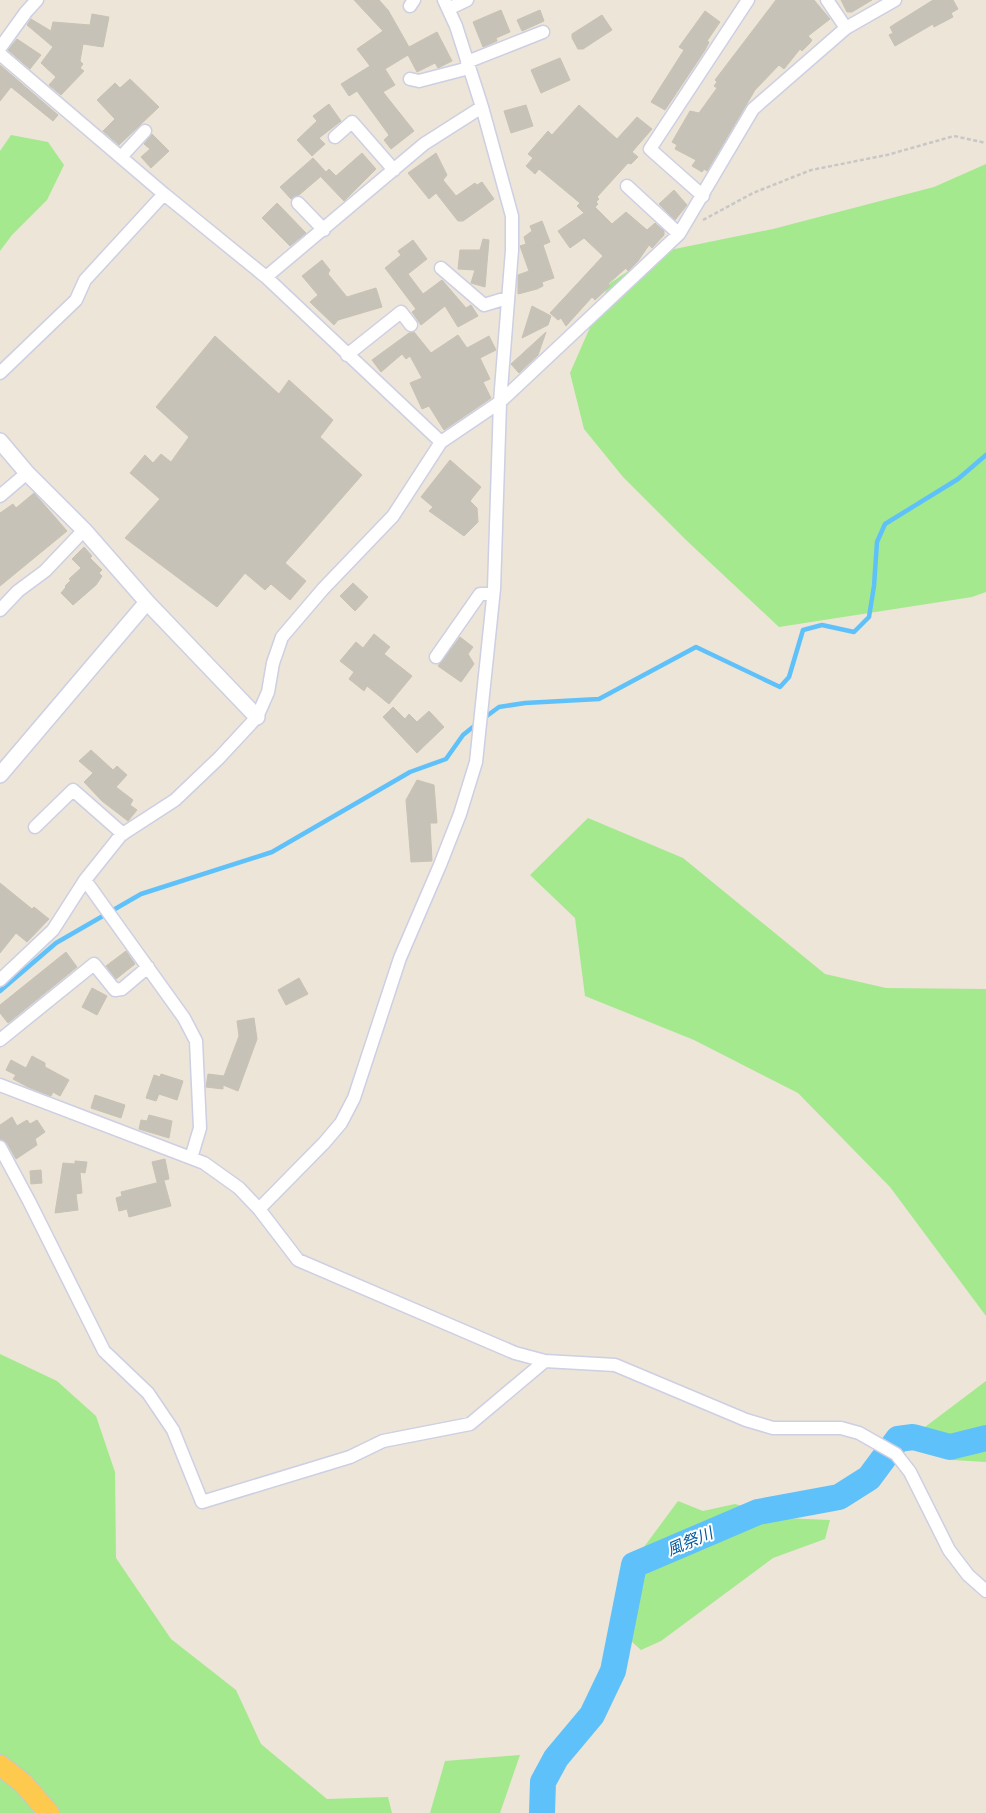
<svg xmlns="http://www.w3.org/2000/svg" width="986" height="1813" font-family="'Source Sans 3','Noto Sans JP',sans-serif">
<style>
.green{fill:#a4e98e}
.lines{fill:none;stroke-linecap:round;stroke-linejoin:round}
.stream{stroke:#5fc1fa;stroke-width:4.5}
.river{stroke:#5fc1fa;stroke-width:26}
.building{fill:#c7c2b8;stroke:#c7c2b2}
.minor-casing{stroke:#cdcfe3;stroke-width:15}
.tertiary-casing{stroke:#cdcfe3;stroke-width:18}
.trunk-casing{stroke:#c7c7c7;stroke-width:22}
.path{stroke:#c7c7c7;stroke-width:2.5;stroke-dasharray:4 2.5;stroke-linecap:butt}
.minor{stroke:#fff;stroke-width:12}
.tertiary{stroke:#fff;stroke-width:15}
.trunk{stroke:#feca4e;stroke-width:20}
.labels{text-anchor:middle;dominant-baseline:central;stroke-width:4;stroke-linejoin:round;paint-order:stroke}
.water-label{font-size:16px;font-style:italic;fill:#005ba3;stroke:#fff}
</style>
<rect width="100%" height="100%" fill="#ece5d8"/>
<!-- green -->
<path class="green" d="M11,135L48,142L64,165L47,200L12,235L0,251V151Z
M986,164V592L972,597L779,627L686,540L623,477L584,429L570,373L609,284L655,253L773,229L934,187Z
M588,818L683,858L825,974L886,988L986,989V1316L890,1187L798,1093L694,1040L585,996L575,918L530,875Z
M0,1354L57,1381L96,1416L115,1472L116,1558L171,1639L236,1690L261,1744L327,1799L388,1797L392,1813H0Z
M986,1381V1462L952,1460L925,1427Z
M678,1501L703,1511L735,1504L783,1518L830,1520L825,1539L773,1558L661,1641L641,1650L631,1641L635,1621L619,1590L644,1547Z
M520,1755L500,1813H430L445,1761Z"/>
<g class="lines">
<!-- stream -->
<path class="stream" d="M484,718L499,707L525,703L599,699L696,647L780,687L789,677L803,630L822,625L854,632L869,617L874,586L877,542L885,524L958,479L986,455
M0,991L56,943L141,894L272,852L410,772L446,759L463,735L478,723"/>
<!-- river -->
<path class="river" d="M542,1813L543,1782L556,1758L592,1715L613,1671L634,1565L758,1512L839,1497L869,1478L898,1439L913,1437L950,1447L986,1438"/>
</g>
<!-- building -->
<path class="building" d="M354,0H379L388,10L409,47L437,32L452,61L438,68L435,63L417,72L408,55L385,69L395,85L383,92L414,131L391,149L384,140L389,135L357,91L349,96L341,84L370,66L357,49L383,31Z
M776,0H814L830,19L808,36L812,40L810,43L802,51L800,49L784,69L779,65L755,90L707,171L704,169L702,172L692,166L696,160L675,149L677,145L672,142L690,111L699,113L717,88L714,86L717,82L715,80Z
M841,0H872L852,12H847Z
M933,0H953L958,9L951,13L953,17L934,27L933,24L895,46L889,35L893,33L890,27Z
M501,10L510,32L496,38L497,41L483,47L473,22Z
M540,10L544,21L522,31L517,20Z
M705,11L720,22L707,41L709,42L705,50L665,110L651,102L684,50L679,47Z
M92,14L109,17L103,47L83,44L80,61L83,64L80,68L84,71L61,95L49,85L56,77L41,63L53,47L27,25L31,19L51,31L53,22L90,25Z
M602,15L612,30L583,49H578L572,38V34Z
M17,39L41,55L30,69L8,50Z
M560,58L570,80L541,93L531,70Z
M0,65L58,115L53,121L11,87L0,101Z
M130,79L159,107L119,145L103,131L115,119L97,100L115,83L120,88Z
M329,104L341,121L319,138L325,144L312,156L297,140L317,121L313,116Z
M526,105L533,126L511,133L504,111Z
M579,105L617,139L637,117L652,129L632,152L638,157L631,164L628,163L597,197L599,199L596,202L598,204L595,207L612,224L626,212L647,230L655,223L664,231V235L652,248L649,245L638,261L628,271L626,268L608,284L610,286L595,300L592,297L566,326L561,318L558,320L550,313L603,256L584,238L570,248L558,231L584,213L577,206L580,203L539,169L535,174L526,166L533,158L528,154L548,131L552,135Z
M152,134L169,151L151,168L141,157L150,149L144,144Z
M362,153L376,169L344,201L321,177L329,169L336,176Z
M436,153L447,175L443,180L456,196L475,183L477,185L482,182L494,199L463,221H458L436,193L429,199L408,173Z
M313,158L326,172L299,195L291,199L280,187Z
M674,190L687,205L675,220L659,204Z
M277,203L306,233L290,246L262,218Z
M542,221L550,242L543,245L554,278L542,282L543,286L537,289L518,294V275L529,271L520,246L526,244L524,237L532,231L530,226Z
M483,239L489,240L485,287L471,283L475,270L458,269L460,250H480Z
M413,240L427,259L408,274L423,294L442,280L466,308L471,305L478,316L458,327L445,306L421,325L412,312L416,309L385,268L401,255L398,251Z
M322,260L330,270L328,274L347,297L376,288L382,307L338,320L334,325L310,302L318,295L302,276Z
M532,306L551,316L548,325L522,338Z
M414,332L431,353L458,335L467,348L489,336L496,350L480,358L490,379L483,382L491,398L444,430L429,406L422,409L410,383L422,378L410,356L406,359L402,354L381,372L372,360L409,333Z
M546,332L538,355L519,373L511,364Z
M215,336L279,394L289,380L333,420L320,437L362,475L285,563L306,581L290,600L271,584L265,590L245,573L217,607L125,538L160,499L130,473L145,455L153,463L161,454L171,462L189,437L156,407Z
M450,460L481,487L470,501L477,508L478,522L464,536L429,511L433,507L421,497Z
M34,493L67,531L0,586V513L13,504L16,508Z
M84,547L92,556L90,558L102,570L99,573L102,576L96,585L73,605L61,593L66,587L65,586L71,580L69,579L81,568L72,559Z
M353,583L368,597L355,611L340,596Z
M374,634L390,647L384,654L412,676L389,704L367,686L364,691L349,679L354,672L340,661L356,642L363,648Z
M460,637L473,647L468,654L474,664L461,682L438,666Z
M393,707L405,719L409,714L417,722L429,711L444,727L417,753L383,717Z
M91,750L113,770L117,766L127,775L116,787L133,800L130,805L137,810L128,821L102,801L84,782L93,773L79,761Z
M417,780L434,785L437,823H430L432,861L411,862L406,800Z
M0,883L32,909L34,907L49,919L27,942L16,933L0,953Z
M126,951L135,964L116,979L106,966Z
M66,952L77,967L8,1023L0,1013V1005Z
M299,978L308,994L286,1005L278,990Z
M92,988L107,996L97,1015L82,1007Z
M254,1018L257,1039L238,1091L223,1085V1089L206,1087L208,1074L224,1076L239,1036L237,1021Z
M32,1056L45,1063V1067L69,1080L60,1096L53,1092L51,1096L28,1087L13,1079L16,1075L6,1070L11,1060L26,1068Z
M161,1074L183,1081L177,1100L159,1094L156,1101L146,1098L154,1075L160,1077Z
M95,1095L125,1105L121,1118L91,1108Z
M149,1115L172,1121L169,1138L139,1129L141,1120L147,1121Z
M12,1117L17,1126L27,1120L30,1124L37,1120L45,1132L35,1139L37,1145L16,1159L7,1143L0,1139V1125Z
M165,1159L169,1179L157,1182L152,1162Z
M75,1161L87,1162L85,1173L80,1172L82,1193L76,1194L78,1210L55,1213L63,1163L75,1164Z
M41,1170L42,1183L31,1184L30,1171Z
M164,1181L171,1206L129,1217L127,1209L119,1211L116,1198L122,1196L121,1192Z"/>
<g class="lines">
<!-- minor casing -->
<g class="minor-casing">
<path id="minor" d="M827,0L846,28
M410,6L414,0
M448,9L467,0
M0,48L26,12L37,0
M0,54L164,194
M467,62L543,32
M410,79L419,81L469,68
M335,137L352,122L394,170
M121,157L145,131
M627,186L679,234
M703,196L650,149L748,0
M298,203L324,230
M441,268L484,305L507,298
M266,277L424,144L482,107
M347,355L401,312L411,325
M0,373L76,300L85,280L164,194L266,277L441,442
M0,496L27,473
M0,610L18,591L45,571L84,530
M436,657L480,594H493
M35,827L73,790L123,834
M85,880L184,1018L196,1041L200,1128L191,1158
M0,980L53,930L85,880L121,835L175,800L219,758L257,717L268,692L273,663L282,637L323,589L393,516L441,442L500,402L679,234L753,109L846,28L895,0
M0,1040L94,964L115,990L122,989L148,967
M0,1085L204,1163L239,1188L259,1209L298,1260L515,1353L545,1361L615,1365L746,1420L773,1428H841L859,1433L896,1454L910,1472L949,1550L968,1575L986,1591
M0,1147L29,1201L104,1351L148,1393L173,1430L202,1502L350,1457L383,1441L470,1424L545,1361
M259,1209L324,1143L341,1123L354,1098L400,958L440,865L460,814L476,762L494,589L500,402L512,250V216L482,107L456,26L444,0"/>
</g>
<!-- tertiary casing -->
<g class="tertiary-casing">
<path id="tertiary" d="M0,441L27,473L84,530L147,602L257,717
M0,775L147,602"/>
</g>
<!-- trunk casing -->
<g class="trunk-casing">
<path id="trunk" d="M0,1765L23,1783L49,1813"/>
</g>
<!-- path -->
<path class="path" d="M703,220L753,193L811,170L887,155L954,136L986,143"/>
<!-- minor -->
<use href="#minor" class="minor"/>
<!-- tertiary -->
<use href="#tertiary" class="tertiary"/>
<!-- trunk -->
<use href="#trunk" class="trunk"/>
</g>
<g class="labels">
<!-- water labels -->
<g class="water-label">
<text transform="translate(690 1542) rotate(-23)">風祭川</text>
</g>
</g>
</svg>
